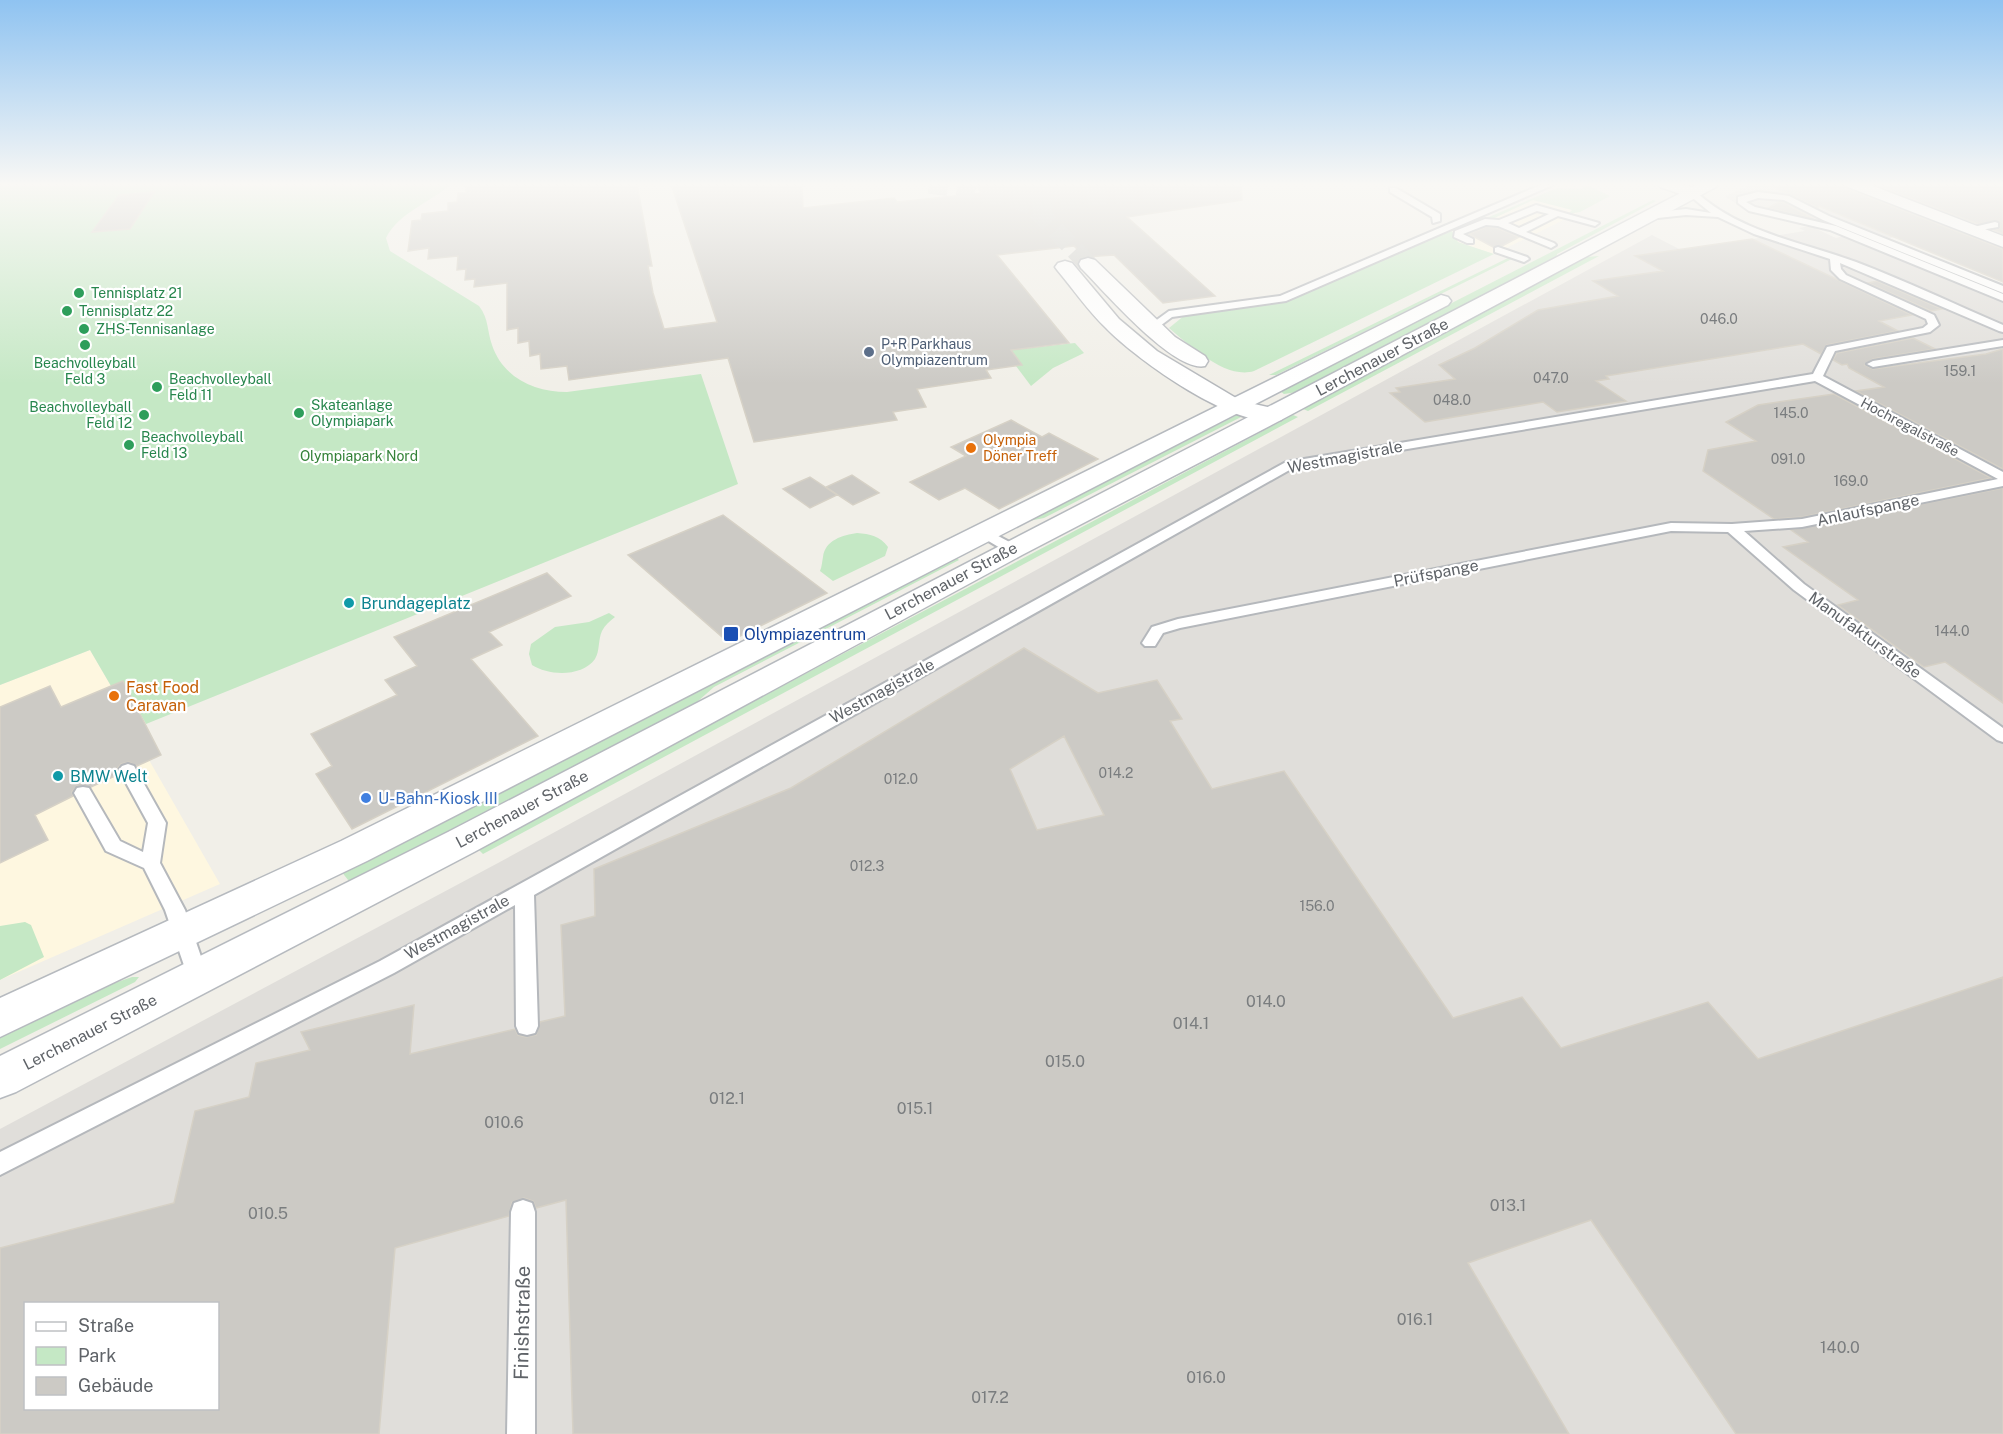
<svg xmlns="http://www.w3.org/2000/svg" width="2003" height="1434" font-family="'Public Sans',sans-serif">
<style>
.commercial{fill:#fef7e0}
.industrial{fill:#e0deda;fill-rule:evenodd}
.green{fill:#c5e8c5}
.building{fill:#cccac5;stroke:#d6d1c6;stroke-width:1.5;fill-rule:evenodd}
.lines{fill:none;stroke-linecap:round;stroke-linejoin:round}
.street-tunnel{stroke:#ccccc8;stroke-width:19;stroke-dasharray:19 9;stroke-linecap:butt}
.lane-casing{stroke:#b5b8bc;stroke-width:4}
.street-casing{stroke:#b5b8bc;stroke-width:3}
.secondary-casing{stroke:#b6babf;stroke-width:3}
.lane{fill:#fff;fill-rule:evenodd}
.street{fill:#fff;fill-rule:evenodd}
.secondary{fill:#fff;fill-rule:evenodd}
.leisure-dot{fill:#2e9e5b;stroke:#fff;stroke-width:2}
.service-dot{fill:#5c6f8a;stroke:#fff;stroke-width:2}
.food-dot{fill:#e8710a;stroke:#fff;stroke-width:2}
.culture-dot{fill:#0f9aa8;stroke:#fff;stroke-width:2}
.transit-dot{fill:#1a4fb4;stroke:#fff;stroke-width:2}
.shop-dot{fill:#3f7fe0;stroke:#fff;stroke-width:2}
.labels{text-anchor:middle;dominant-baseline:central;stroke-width:4.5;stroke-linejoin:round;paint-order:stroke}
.far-leisure-label{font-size:14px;fill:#27864d;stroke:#fff;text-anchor:start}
.number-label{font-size:14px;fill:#7a7d7f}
.far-service-label{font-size:14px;fill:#4e5e75;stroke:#fff;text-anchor:start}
.far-street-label{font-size:14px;fill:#5f6368;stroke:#fff}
.far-food-label{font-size:14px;fill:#c56008;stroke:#fff;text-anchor:start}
.far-park-label{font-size:14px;fill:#348238;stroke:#fff}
.street-label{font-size:16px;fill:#5f6368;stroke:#fff}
.culture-label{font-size:16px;fill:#0d838f;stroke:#fff;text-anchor:start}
.transit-label{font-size:16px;fill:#164399;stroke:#fff;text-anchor:start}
.food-label{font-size:16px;fill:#c56008;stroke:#fff;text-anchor:start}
.shop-label{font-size:16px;fill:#366cbe;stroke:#fff;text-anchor:start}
.near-number-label{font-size:16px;fill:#7a7d7f}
.near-street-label{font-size:20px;fill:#5f6368;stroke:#fff}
</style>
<rect width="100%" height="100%" fill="#f1efe8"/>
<!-- commercial -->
<path class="commercial" d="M1533,200L1573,210L1569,213L1580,212L1494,254L1457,242L1452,231L1482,220H1490Z
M90,650L111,686L123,681L161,755L149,760L220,884L0,980V685Z"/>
<!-- industrial -->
<path class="industrial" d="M1762,184H1834L1948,229L1889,238L2003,285V1434H0V1129L498,863L1652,235L1681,250L1805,231L1799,228L1810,226L1836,238L1844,236L1821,226L1748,210L1727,198L1726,196L1747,186ZM26,1304H218V1408H26Z"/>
<!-- green -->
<path class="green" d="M0,184H451C430,203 399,212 386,238L390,251L479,306C489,319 487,331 492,345C503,378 535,392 567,392L701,374L738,484L146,724L123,682L111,686L90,650L0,685Z
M1581,184H1585L1610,196L1580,212L1568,214L1572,210L1533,200L1490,220H1482L1557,188L1581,189L1584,187Z
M1653,200L1656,201L1557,254L1556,259L1304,391L1284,394L1280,391Z
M1452,231L1458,242L1494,254L1254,371C1226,380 1189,345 1169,328L1185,315L1259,305Z
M1599,256L1308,411L1303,409L1586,257Z
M1510,257L1514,258L1276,375H1269Z
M1075,343L1084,353L1053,368L1031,386L1016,366L1011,350Z
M1239,414L1243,416L1044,518L1029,521Z
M1293,415L1298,417L483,854L477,848Z
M857,533C870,534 880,536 888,547L885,556L833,581L820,571C822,566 822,562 823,557C825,540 843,535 857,533Z
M956,557L959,560L714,687L681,716L352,885L341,871Z
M609,613L615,617C610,621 605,625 602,631C598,639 600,651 595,659C582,677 549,676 532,665L529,654L531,644L555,627L589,622Z
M25,922L31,925L44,957L0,980V926Z
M132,977H139L135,982L0,1049V1034L103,987Z"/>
<!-- building -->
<path class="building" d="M466,184H637L652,266H648L653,293L664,329L717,322L671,184H802L803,208L894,198L897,202L982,193L974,184H1241L1242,200L1127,217L1215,296L1163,303L1114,255L1085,257L1074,246L997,255L1069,343L1011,350L1022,365L986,370L991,378L917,389L926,407L893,412L897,420L754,442L728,358L569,380L567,366L541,369L540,354L530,356L529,341L518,343V328L507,330V283L474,287L475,279L465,280L466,269L457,270L458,256L428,259L429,248L408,251L412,221L421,220L422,214L448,211V203L457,202L458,193H466Z
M1767,184H1844L1847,189L2003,249V282L1819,206L1818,208Z
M1873,184H2003V234L1994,230L2000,228L1999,221L1978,224Z
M154,192L130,229L92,232L119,195Z
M1779,202H1783L1814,219L1768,208Z
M1486,227L1497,228L1519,237L1502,246L1493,247L1469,234Z
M1752,239L1912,315L1879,321L1898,331L1827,345L1821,354L1803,344L1606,376L1609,379L1596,381L1626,401L1557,412L1543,402L1425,422L1390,393L1400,392L1396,388L1455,379L1439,365L1475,348L1538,310L1618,296L1593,281L1663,271L1635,256Z
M1877,281L1942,309L1931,311L1868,283Z
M1913,338L1935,349L1873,359L1865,365L1873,369L1986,354L2003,349V469L1856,391L1884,387L1849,368L1847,364L1842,365L1833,360L1837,353Z
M1834,394L1991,478L1802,517L1774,519L1703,471L1708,450L1756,441L1726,422L1758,405Z
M1011,420L1042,437L1049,433L1098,459L999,509L965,488L939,500L910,482L966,456L951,447Z
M852,475L879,493L853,505L826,487Z
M810,477L837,495L810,508L783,489Z
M2003,488V703L1945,662L1924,667L1838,605L1858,600L1783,547L1808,542L1791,530Z
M723,515L827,593L728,642L628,555Z
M547,573L571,596L489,632L502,645L471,659L538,736L352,829L316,774L332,766L311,734L397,695L385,680L417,666L394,637Z
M1024,648L1098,693L1157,680L1182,719L1170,721L1212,789L1284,771L1453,1018L1522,997L1561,1048L1708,1002L1758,1059L2003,977V1434H1736L1591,1220L1468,1263L1569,1434H573L566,1200L536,1208L533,1201L524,1198L512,1202L509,1216L395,1248L379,1434H0V1248L174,1203L195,1111L249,1097L256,1063L310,1050L301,1032L414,1005L410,1054L515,1029L518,1035L526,1037L536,1035L540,1022L565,1016L561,925L595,916L594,869L791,788ZM1064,736L1104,815L1037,830L1010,769ZM26,1304H218V1408H26Z
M123,681L161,755L137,766L129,762L121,764L117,769L119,774L91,787L77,786L72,792L73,796L35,815L48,840L0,863V707L50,686L61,707Z"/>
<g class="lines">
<!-- street-tunnel -->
<path class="street-tunnel" d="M929,184L973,190L1031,204
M1088,264L1031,204L1205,184"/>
<!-- lane casing -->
<g class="lane-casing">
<path id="lane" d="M1543,184L1553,185L1286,301L1172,317L1156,329L1147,327L1169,311L1280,296Z
M1390,188H1396L1440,214V221L1433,223L1432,217L1390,192Z
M1689,191H1695C1738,232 1802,242 1856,262C1906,281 1954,304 2003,325V332L1999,331L1840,263L1841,269L1846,275L1934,315L1939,325L1930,332L1835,351L1823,376L2003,472V486L1802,527L1744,531L1804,584L2003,728V742L1997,740L1794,590L1728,532L1671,531L1180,628L1163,633L1155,646H1145L1142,643L1152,627L1178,619L1671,523L1732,524L1802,519L1998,479L1815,381L1293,468L534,895L538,1026L535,1033L527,1035L519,1033L516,1026L515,905L394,973L0,1175V1152L380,961L1286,462L1813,374L1827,347L1923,328L1928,324L1926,319L1840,279L1831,270L1830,259L1754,234L1718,217L1686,215L1648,219L1644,216L1648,213L1686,209L1711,213L1689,195Z
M1758,192L1789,196L1829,216L2003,286V293L1823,220L1784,200L1758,198L1746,202L1755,207L1836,226L2003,294V301L1830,230L1749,211L1738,203V197Z
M1536,205L1599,223L1595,226L1558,216L1526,232L1554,243L1556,245L1551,248L1498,226L1486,225L1463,234L1473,239V243H1467L1454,237L1455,231L1485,219L1499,220ZM1537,211L1549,214L1519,228L1508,223Z
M1995,222L1998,223V227L1969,232L1965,229Z
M1498,247L1527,257L1529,259L1524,262L1495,252V248Z
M2003,340V346L1873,367L1867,364L1873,361Z
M985,529L1017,546L1019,549L1017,552H1007L980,536L978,533Z
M128,764L134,766L166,823L160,863L185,910L208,977L205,983L198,986L191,983L188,977L165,910L144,868L106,851L74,793L77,788L83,787L89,788L120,841L143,852L148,823L119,770L122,766Z
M523,1200L532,1203L535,1212V1434H507L511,1212L514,1203Z"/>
</g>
<!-- street casing -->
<g class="street-casing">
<path id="street" d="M1658,184C1671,183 1691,182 1700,193L1692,198L1660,187Z
M1846,184H1868L2003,236V247L1848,187Z
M1088,258L1095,260L1175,337L1205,356L1208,361L1205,366C1174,373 1104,291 1081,268L1079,264L1081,260Z
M1065,261L1072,263L1119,319L1157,351L1241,401L1281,410L1285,415L1281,420C1236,431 1137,360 1106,328C1088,311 1074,290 1058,271L1055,267L1058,263Z"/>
</g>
<!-- secondary casing -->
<g class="secondary-casing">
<path id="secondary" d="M1698,184H1718L1716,187L1281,420L1022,555L474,852L16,1092L0,1098V1056L448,832Z
M1441,295L1448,297L1451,301L1448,305L367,861L0,1037V998L341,841Z"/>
</g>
<!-- lane -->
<use href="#lane" class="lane"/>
<!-- street -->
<use href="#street" class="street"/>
<!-- secondary -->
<use href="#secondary" class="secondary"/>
</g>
<!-- sky -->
<linearGradient id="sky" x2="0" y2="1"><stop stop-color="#8fc3f1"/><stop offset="0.48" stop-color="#f9f8f5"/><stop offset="1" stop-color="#f9f8f5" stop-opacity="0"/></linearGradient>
<rect width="2003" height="384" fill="url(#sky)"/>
<!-- markers -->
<g class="leisure-dot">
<circle cx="79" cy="293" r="6"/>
<circle cx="67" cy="311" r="6"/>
<circle cx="84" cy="329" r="6"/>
<circle cx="85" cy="345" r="6"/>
<circle cx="157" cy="387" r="6"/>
<circle cx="299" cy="413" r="6"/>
<circle cx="144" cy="415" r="6"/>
<circle cx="129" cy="445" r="6"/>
</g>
<circle class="service-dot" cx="869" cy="352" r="6"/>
<g class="food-dot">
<circle cx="971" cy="448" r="6"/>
<circle cx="114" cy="696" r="6"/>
</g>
<g class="culture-dot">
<circle cx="349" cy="603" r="6"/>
<circle cx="58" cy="776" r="6"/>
</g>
<rect class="transit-dot" x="723" y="626" width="16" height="16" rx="3"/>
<circle class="shop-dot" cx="366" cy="798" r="6"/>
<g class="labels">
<!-- far-leisure labels -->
<g class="far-leisure-label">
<text x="91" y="293">Tennisplatz 21</text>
<text x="79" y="311">Tennisplatz 22</text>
<text x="96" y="329">ZHS-Tennisanlage</text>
<text x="85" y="363" text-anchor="middle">Beachvolleyball<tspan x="85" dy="16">Feld 3</tspan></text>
<text x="169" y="379">Beachvolleyball<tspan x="169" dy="16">Feld 11</tspan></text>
<text x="311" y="405">Skateanlage<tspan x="311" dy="16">Olympiapark</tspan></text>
<text x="132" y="407" text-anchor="end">Beachvolleyball<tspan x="132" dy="16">Feld 12</tspan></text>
<text x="141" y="437">Beachvolleyball<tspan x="141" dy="16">Feld 13</tspan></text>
</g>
<!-- number labels -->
<g class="number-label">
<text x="1719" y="319">046.0</text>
<text x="1960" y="371">159.1</text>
<text x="1551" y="378">047.0</text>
<text x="1452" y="400">048.0</text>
<text x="1791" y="413">145.0</text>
<text x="1788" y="459">091.0</text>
<text x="1851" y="481">169.0</text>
<text x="1952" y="631">144.0</text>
<text x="1116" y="773">014.2</text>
<text x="901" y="779">012.0</text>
<text x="867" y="866">012.3</text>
<text x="1317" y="906">156.0</text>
</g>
<!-- far-service labels -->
<g class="far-service-label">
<text x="881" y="344">P+R Parkhaus<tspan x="881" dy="16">Olympiazentrum</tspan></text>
</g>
<!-- far-street labels -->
<g class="far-street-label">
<text transform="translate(1910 427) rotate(28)">Hochregalstraße</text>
</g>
<!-- far-food labels -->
<g class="far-food-label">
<text x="983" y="440">Olympia<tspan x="983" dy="16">Döner Treff</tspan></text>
</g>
<!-- far-park labels -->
<g class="far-park-label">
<text x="359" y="456">Olympiapark Nord</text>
</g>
<!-- street labels -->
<g class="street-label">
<text transform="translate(1382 357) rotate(-28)">Lerchenauer Straße</text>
<text transform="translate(1345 457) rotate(-11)">Westmagistrale</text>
<text transform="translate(1868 510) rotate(-12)">Anlaufspange</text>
<text transform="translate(1436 573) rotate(-11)">Prüfspange</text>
<text transform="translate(951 581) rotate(-28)">Lerchenauer Straße</text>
<text transform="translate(1865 635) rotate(36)">Manufakturstraße</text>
<text transform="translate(882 691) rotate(-29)">Westmagistrale</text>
<text transform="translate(522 809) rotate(-28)">Lerchenauer Straße</text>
<text transform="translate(457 927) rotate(-29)">Westmagistrale</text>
<text transform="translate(90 1032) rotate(-27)">Lerchenauer Straße</text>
</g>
<!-- culture labels -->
<g class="culture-label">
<text x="361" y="603">Brundageplatz</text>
<text x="70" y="776">BMW Welt</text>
</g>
<!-- transit labels -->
<g class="transit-label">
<text x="744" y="634">Olympiazentrum</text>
</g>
<!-- food labels -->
<g class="food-label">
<text x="126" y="687">Fast Food<tspan x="126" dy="18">Caravan</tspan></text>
</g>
<!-- shop labels -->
<g class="shop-label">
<text x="378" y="798">U-Bahn-Kiosk III</text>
</g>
<!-- near-number labels -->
<g class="near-number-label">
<text x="1266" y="1001">014.0</text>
<text x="1191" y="1023">014.1</text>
<text x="1065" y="1061">015.0</text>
<text x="727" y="1098">012.1</text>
<text x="915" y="1108">015.1</text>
<text x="504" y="1122">010.6</text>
<text x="1508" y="1205">013.1</text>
<text x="268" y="1213">010.5</text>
<text x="1415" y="1319">016.1</text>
<text x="1840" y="1347">140.0</text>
<text x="1206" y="1377">016.0</text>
<text x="990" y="1397">017.2</text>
</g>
<!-- near-street labels -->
<g class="near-street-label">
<text transform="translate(522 1323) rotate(-89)">Finishstraße</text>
</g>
</g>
<!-- legend -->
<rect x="24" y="1302" width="195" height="108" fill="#ffffff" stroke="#bfc1c3" stroke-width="1.5"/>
<rect x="36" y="1322" width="30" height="9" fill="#ffffff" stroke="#bfc1c3" stroke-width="1.5"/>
<text x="78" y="1332" font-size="18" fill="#5f6368">Straße</text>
<rect x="36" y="1347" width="30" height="18" fill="#c5e8c5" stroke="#bfc1c3" stroke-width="1.5"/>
<text x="78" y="1362" font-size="18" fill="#5f6368">Park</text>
<rect x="36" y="1377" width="30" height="18" fill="#cccac5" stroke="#bfc1c3" stroke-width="1.5"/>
<text x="78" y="1392" font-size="18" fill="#5f6368">Gebäude</text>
</svg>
